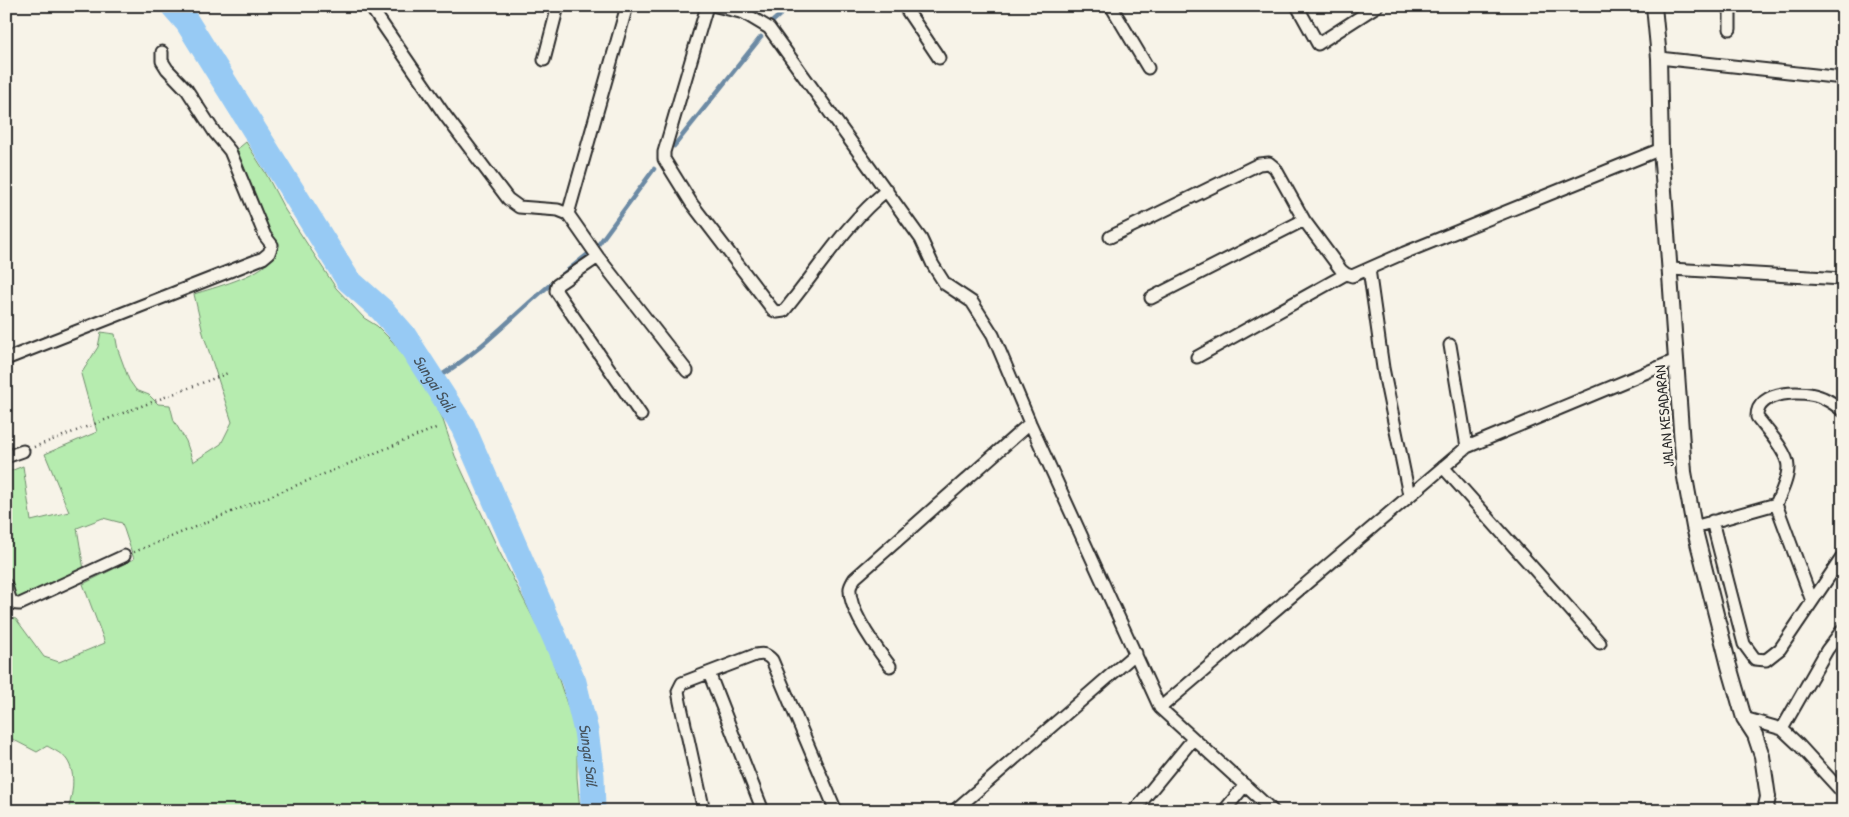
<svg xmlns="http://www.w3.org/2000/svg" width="1849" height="817" font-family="'Patrick Hand',sans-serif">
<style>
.green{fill:#b6ecaf;stroke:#708c6d}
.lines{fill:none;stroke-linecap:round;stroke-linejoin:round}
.stream{stroke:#6c8aa4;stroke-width:4.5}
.river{stroke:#97caf4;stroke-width:25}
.minor-casing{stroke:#2b2b2b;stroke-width:15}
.tertiary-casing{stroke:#2b2b2b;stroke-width:18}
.path{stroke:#2b2b2b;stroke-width:2.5;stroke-dasharray:1 4;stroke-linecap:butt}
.minor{stroke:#f7f3e8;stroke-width:11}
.tertiary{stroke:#f7f3e8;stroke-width:14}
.labels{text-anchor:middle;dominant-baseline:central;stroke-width:4.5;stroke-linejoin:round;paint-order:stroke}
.street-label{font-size:15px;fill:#2b2b2b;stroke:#f7f3e8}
.water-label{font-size:16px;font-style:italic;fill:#46535d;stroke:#f7f3e8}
</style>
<rect width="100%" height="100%" fill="#f7f3e8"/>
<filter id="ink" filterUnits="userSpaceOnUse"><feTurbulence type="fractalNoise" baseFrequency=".02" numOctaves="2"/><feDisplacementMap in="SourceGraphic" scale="10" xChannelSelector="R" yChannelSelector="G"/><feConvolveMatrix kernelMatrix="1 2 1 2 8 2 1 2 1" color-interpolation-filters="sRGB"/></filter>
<g filter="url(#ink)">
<!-- green -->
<path class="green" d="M246,142L265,172L285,210L336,288L364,318L377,326L392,341L417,371L442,417L455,456L499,551L548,647L577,734V777L580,811H68C72,795 77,775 67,760C63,754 54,750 47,746L37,752L12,739L6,734V617L16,619L44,657L59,662L105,643L83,584L134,559L122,523L103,518L77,528L84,570L17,599C0,578 6,502 6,473L23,466L31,521L69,512L45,454L97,432L81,374L98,347L101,332L115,334L118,350L129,380L136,390L149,395L158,404L170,405L174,421L186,441L193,462L221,444L232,422L203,333L194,294C213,288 259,276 270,260C272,257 273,252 275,249L235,151Z"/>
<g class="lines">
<!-- stream -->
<path class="stream" d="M773,21L790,6
M674,146L761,37
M598,245L654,169
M562,275L588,254
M433,380C480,354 514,313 556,280"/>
<!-- river -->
<path class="river" id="s1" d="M173,6L187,22L348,280L382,310L403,334L463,427L574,682L586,731L592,776L593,811"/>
<!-- minor casing -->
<g class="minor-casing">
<path id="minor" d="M370,6L444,114L508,199L519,207L558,210L568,214L598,257L687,371
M707,6L664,152V159L692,204L773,310L777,312L784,311C818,270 845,224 887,190
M716,6L744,13L769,28L921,239L933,265L945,284L972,302L993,335L1030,423L1160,708L1273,811
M904,6L939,58
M1111,6L1148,68
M1297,6L1318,44L1377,6
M1730,6V29
M1659,58L1843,78
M544,60L558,6
M568,214L627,6
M1110,237L1259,164L1269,163L1275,168L1304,220L1341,270L1346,274L1352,276L1404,253L1661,149
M598,257L557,285L556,291L641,415
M1369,269L1383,368L1409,495
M1671,269L1843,279
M1151,298L1304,220
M1450,345L1467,447
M1197,357L1346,274
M6,359L263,258L269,253L272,245L265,236L230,151L215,133L187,90L167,69L162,61V52
M6,457L23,451
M1443,467L1600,643
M1712,521L1744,644L1755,659L1766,660L1780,649L1843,556
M1694,527L1776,504
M6,585C9,594 9,605 20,604L124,556
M1812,601L1776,504C1781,493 1788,479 1788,467C1788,452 1766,429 1757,417C1756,390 1805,389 1823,398C1830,401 1837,406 1843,411
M890,666C877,649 848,610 850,588C851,584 853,581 855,578L1030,423
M709,673L763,811
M1160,708L1467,447L1676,360
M1744,718L1782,729L1799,745L1843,793
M1782,729L1827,650L1843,629
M704,811L680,702L678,691L682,683L755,655C762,654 766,653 772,660L836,811
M954,811L1136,653
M1134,811L1193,739
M1224,811L1245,785"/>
</g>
<!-- tertiary casing -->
<g class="tertiary-casing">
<path id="tertiary" d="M1654,6L1659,58L1661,149L1684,472L1694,527L1729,666L1744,718L1755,735L1762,756L1768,797L1765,811"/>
</g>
<!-- path -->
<path class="path" d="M34,447L228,373
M134,552L436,428"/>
<!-- minor -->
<use href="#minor" class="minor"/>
<!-- tertiary -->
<use href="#tertiary" class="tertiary"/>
</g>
</g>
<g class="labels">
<!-- street labels -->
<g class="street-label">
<text transform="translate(1664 416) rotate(-95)">JALAN KESADARAN</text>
</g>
<!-- water labels -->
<g class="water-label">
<text stroke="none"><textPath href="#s1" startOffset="461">Sungai Sail</textPath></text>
<text stroke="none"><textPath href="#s1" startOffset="866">Sungai Sail</textPath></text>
</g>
</g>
<!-- margin -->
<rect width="1849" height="817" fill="none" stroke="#f7f3e8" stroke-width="25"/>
<rect x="12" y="12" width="1824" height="792" fill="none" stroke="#2b2b2b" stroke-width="2" filter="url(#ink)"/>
</svg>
